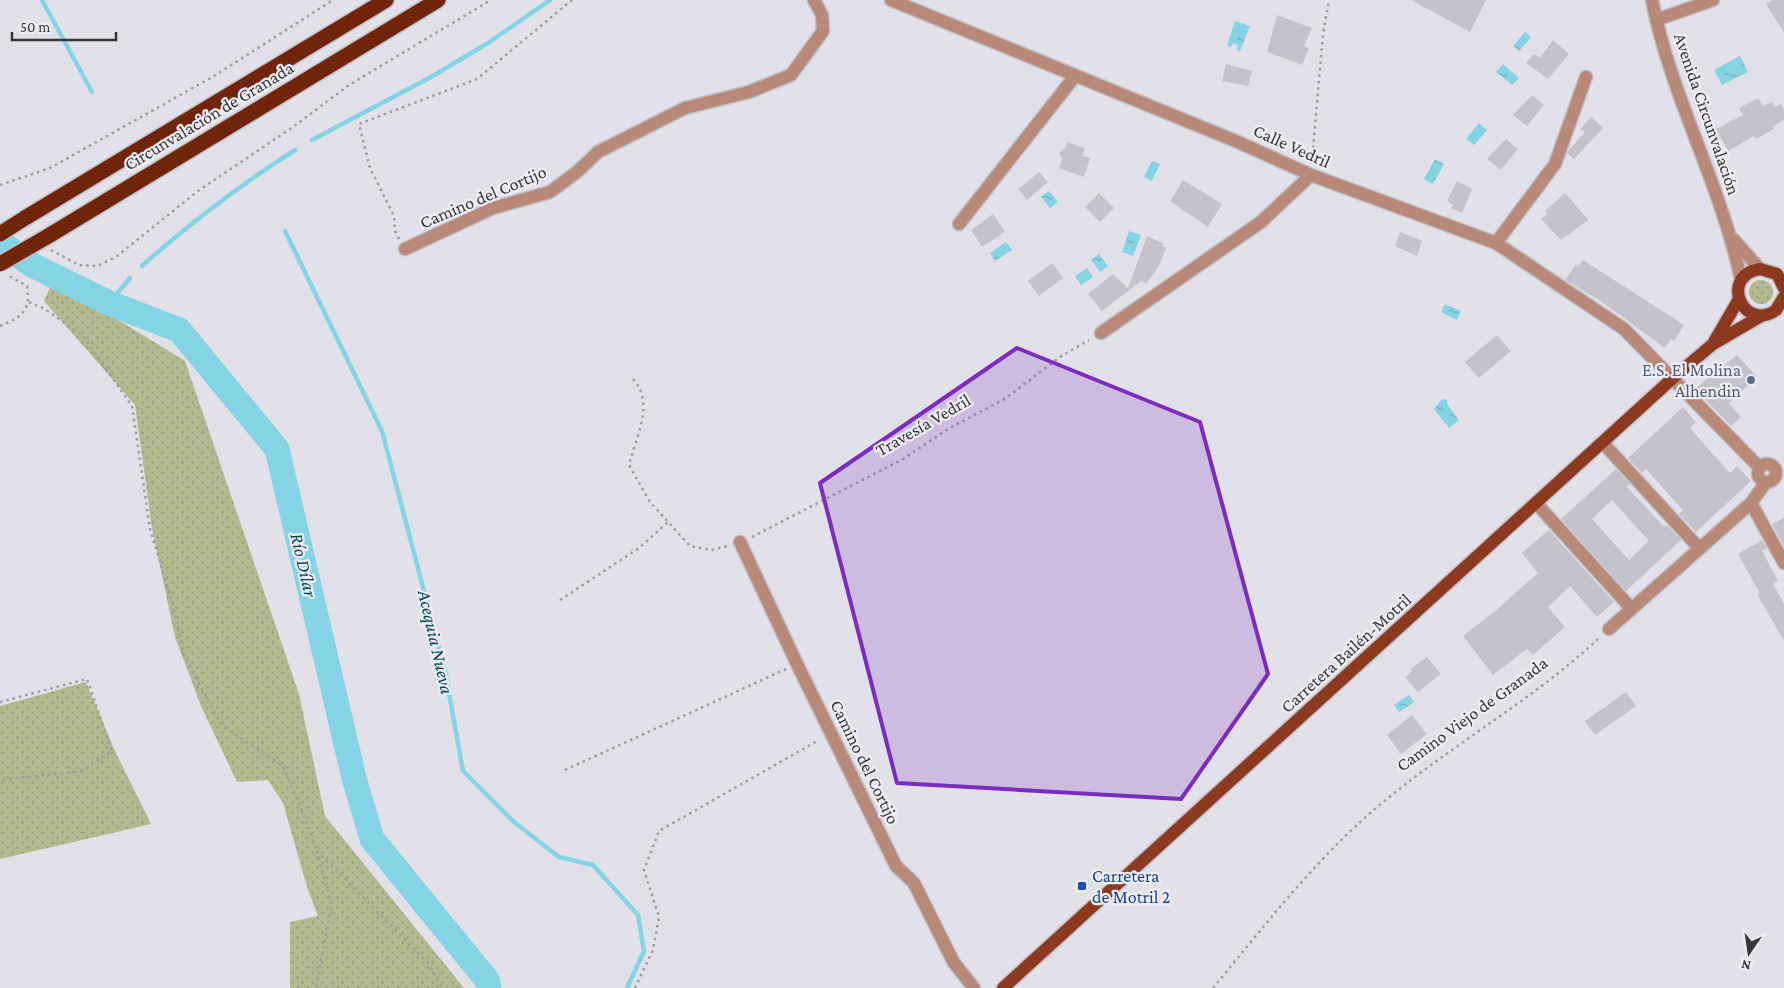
<svg xmlns="http://www.w3.org/2000/svg" width="1784" height="988" font-family="'Crimson Pro',serif">
<style>
.green{fill:url(#green-dots)}
.water{fill:url(#water-ripples)}
.lines{fill:none;stroke-linecap:round;stroke-linejoin:round}
.stream{stroke:#85d4e6;stroke-width:4.5}
.river{stroke:#85d4e6;stroke-width:25}
.building{fill:#c4c3cb;fill-rule:evenodd}
.minor-casing{stroke:#c0bec5;stroke-width:15}
.major-casing{stroke:#c0bec5;stroke-width:15}
.highway-casing{stroke:#c0bec5;stroke-width:18}
.path{stroke:#9d9ca2;stroke-width:2.5;stroke-dasharray:2.5 4;stroke-linecap:butt}
.minor{stroke:#b88879;stroke-width:12}
.major{stroke:#8d3920;stroke-width:12}
.highway{stroke:#70250b;stroke-width:15}
.highway-bridge-casing{stroke:#c0bec5;stroke-width:18;stroke-linecap:butt}
.highway-bridge{stroke:#70250b;stroke-width:15}
.marked{fill:#7b2cbf;fill-opacity:0.2;stroke:#7b2cbf;stroke-width:4;stroke-linejoin:round}
.service-dot{fill:#5c6f8a;stroke:#efedf6;stroke-width:2}
.transit-dot{fill:#1a4fb4;stroke:#efedf6;stroke-width:2}
.labels{text-anchor:middle;dominant-baseline:central;stroke-width:4.5;stroke-linejoin:round;paint-order:stroke}
.street-label{font-size:18px;fill:#38383b;stroke:#efedf6}
.service-label{font-size:18px;fill:#4e5e75;stroke:#efedf6;text-anchor:end}
.transit-label{font-size:18px;fill:#164399;stroke:#efedf6;text-anchor:start}
.water-label{font-size:19px;font-style:italic;fill:#004a57;stroke:#efedf6}
</style>
<defs>
<pattern id="green-dots" width="8" height="8" patternUnits="userSpaceOnUse" patternTransform="scale(1.25)"><rect width="8" height="8" fill="#b1ba8f"/><path d="M2 2h.1M6 6h.1" fill="none" stroke="#919876" stroke-width="1.8" stroke-linecap="round"/></pattern>
<pattern id="water-ripples" width="26" height="14" patternUnits="userSpaceOnUse" patternTransform="scale(1.25)"><rect width="26" height="14" fill="#85d4e6"/><path d="M2 4q2-2 4 0t4 0M15 11q2-2 4 0t4 0" fill="none" stroke="#6eadbc"/></pattern>
</defs>
<rect width="100%" height="100%" fill="#e2e0e8"/>
<!-- green -->
<path class="green" d="M1749 292a12 12 0 1 1 24 0a12 12 0 1 1-24 0Z
M53,280L185,361L299,694L325,816L464,988H290V922L318,916L307,887L283,803L268,780L237,782L201,706L175,637L152,528L135,405L44,301Z
M86,682L114,749L151,824L0,859V706Z"/>
<!-- water -->
<path class="water" d="M1235,21L1250,26L1240,51L1236,50L1238,45L1233,43L1231,47L1227,46Z
M1525,32L1531,37L1519,51L1513,46Z
M1740,56L1748,72L1722,85L1714,70Z
M1503,64L1519,78L1512,85L1496,72Z
M1479,123L1487,130L1474,145L1466,139Z
M1435,159L1444,164L1433,184L1424,179Z
M1152,161L1160,164L1152,181L1144,177Z
M1049,191L1058,202L1050,208L1041,197Z
M1129,231L1141,235L1133,256L1122,252Z
M1006,242L1012,250L995,261L990,253Z
M1099,254L1108,266L1100,272L1091,260Z
M1087,268L1093,277L1081,285L1075,276Z
M1445,304L1461,311L1457,320L1441,312Z
M1442,399L1447,400V404L1459,420L1449,428L1434,409Z
M1409,695L1414,702L1399,712L1394,705Z"/>
<g class="lines">
<!-- stream -->
<path class="stream" d="M42,0L92,92
M312,140L431,77L488,43L550,0
M285,231L382,431L445,671L463,771L514,822L559,857L593,865L638,915L644,951L627,988
M142,266C190,223 240,185 295,150
M109,303L130,278"/>
<!-- river -->
<path class="river" d="M0,242L32,265L109,303L179,330L277,449L354,778L372,839L487,980L489,988"/>
</g>
<!-- building -->
<path class="building" d="M1411,0H1486L1470,32Z
M1772,0H1784V33L1766,4Z
M1277,15L1312,28L1304,46L1309,48L1302,65L1267,52Z
M1553,40L1569,54L1548,79L1526,63L1534,54L1540,58Z
M1226,64L1252,71L1248,86L1222,81Z
M1532,95L1544,105L1527,126L1513,115Z
M1758,98L1763,106L1772,102L1775,107L1781,104L1784,110V120L1773,126L1774,129L1756,139L1754,136L1728,151L1716,129L1743,115L1739,108Z
M1591,117L1603,128L1574,159L1567,153L1568,151L1585,132L1580,129Z
M1506,139L1518,149L1501,170L1487,159Z
M1067,142L1085,148L1082,156L1090,158L1084,177L1059,168L1062,159L1059,153L1066,147Z
M1039,172L1048,182L1027,200L1018,189Z
M1183,180L1222,204L1208,227L1170,201Z
M1457,181L1472,189L1462,213L1451,208L1453,205L1447,201Z
M1099,193L1114,208L1100,222L1085,207Z
M1565,193L1588,220L1561,240L1541,219L1547,214L1545,211Z
M993,214L1005,232L982,247L971,230Z
M1400,232L1422,241L1417,256L1395,246Z
M1147,236L1163,243L1162,246L1166,248L1159,266L1146,284L1141,281L1102,311L1088,294L1113,274L1128,288Z
M1583,260L1684,325L1674,341L1671,339L1665,348L1602,302L1565,280L1575,265L1578,267Z
M1052,263L1063,278L1039,296L1028,281Z
M1497,335L1511,351L1479,378L1465,362Z
M1737,355L1757,377L1729,403L1741,417L1731,426L1695,389Z
M1683,407L1696,422L1690,428L1710,451L1730,473L1737,466L1751,481L1696,532L1679,514L1683,510L1646,469L1642,473L1628,458Z
M1616,469L1630,484L1627,487L1664,527L1667,525L1681,540L1626,591L1561,519ZM1612,500L1649,541L1629,560L1592,519Z
M1784,518V546L1772,524Z
M1549,530L1614,602L1597,617L1570,586L1548,607L1565,627L1533,655L1527,649L1493,675L1463,636L1495,611L1538,573L1522,553Z
M1762,540L1767,548L1762,551L1778,581L1773,584L1784,604V641L1762,603L1758,596L1759,592L1738,554Z
M1427,657L1441,674L1418,692L1405,677L1412,671L1410,669Z
M1626,692L1636,706L1595,735L1585,721Z
M1412,715L1427,734L1401,754L1387,735Z"/>
<g class="lines">
<!-- minor casing -->
<g class="minor-casing">
<path id="minor" d="M891,0L1238,142L1311,175L1496,243L1624,329L1760,468
M1652,0C1671,97 1721,184 1741,280
M1656,20L1713,0
M959,224L1075,76
M1733,239L1760,269
M1496,243L1555,164L1586,77
M405,249L493,208L550,192L577,172L598,152L685,108L749,92L791,75L823,31L822,15L814,0
M1101,333L1261,222L1311,175
M1603,443L1699,548
M1758 473a9 9 0 1 1 18 0a9 9 0 1 1-18 0Z
M1536,503L1631,608
M1751,503L1784,563
M740,542L797,664L896,866L914,883L954,963L974,988
M1609,629L1751,503L1766,482"/>
</g>
<!-- major casing -->
<g class="major-casing">
<path id="major" d="M1784,288L1777,274L1760,269C1718,276 1744,333 1776,310L1784,297
M1714,342L1739,299
M1003,988L1674,377L1713,344L1761,316"/>
</g>
<!-- highway casing -->
<g class="highway-casing">
<path id="highway" d="M25,218L386,0
M50,235L438,0"/>
</g>
<!-- path -->
<path class="path" d="M1312,161L1323,34L1329,0
M0,185L50,168L214,76L333,0
M399,239L395,231L394,216L370,168L359,124L477,79L572,0
M51,250L79,265L97,266L116,257L198,191L293,127L349,85L491,0
M29,302L45,309L83,336L132,406L150,529L172,601L184,655L222,726L283,766L309,828L332,903L316,988
M0,326C22,317 31,311 27,286L9,276
M633,379C655,403 636,437 629,465L650,502L690,546L712,550L728,546
M752,537L903,459L948,429L1006,398L1060,357L1089,340
M560,600L639,548L668,522
M0,702L87,679L112,751L81,771L0,780
M565,770L786,669
M317,851L428,963L442,988
M635,988L653,950L659,917L644,870L659,831L819,740
M1213,988C1268,922 1320,853 1387,799C1456,742 1536,698 1601,636"/>
<!-- minor -->
<use href="#minor" class="minor"/>
<!-- major -->
<use href="#major" class="major"/>
<!-- highway -->
<use href="#highway" class="highway"/>
<!-- highway-bridge casing -->
<g class="highway-bridge-casing">
<path id="highway-bridge" d="M0,234L25,218
M0,264L50,235"/>
</g>
<!-- highway-bridge -->
<use href="#highway-bridge" class="highway-bridge"/>
</g>
<!-- marked area -->
<path class="marked" d="M1017,348L1200,422L1268,674L1181,799L897,783L820,483Z"/>
<!-- markers -->
<circle class="service-dot" cx="1751" cy="380" r="5"/>
<rect class="transit-dot" x="1077" y="881" width="10" height="10" rx="2.5"/>
<g class="labels">
<!-- street labels -->
<g class="street-label">
<text transform="translate(1707 114) rotate(71)">Avenida Circunvalación</text>
<text transform="translate(209 116) rotate(-31)">Circunvalación de Granada</text>
<text transform="translate(1292 146) rotate(24)">Calle Vedril</text>
<text transform="translate(483 197) rotate(-23)">Camino del Cortijo</text>
<text transform="translate(923 425) rotate(-30)">Travesía Vedril</text>
<text transform="translate(1346 653) rotate(-42)">Carretera Bailén-Motril</text>
<text transform="translate(1472 714) rotate(-36)">Camino Viejo de Granada</text>
<text transform="translate(865 762) rotate(64)">Camino del Cortijo</text>
</g>
<!-- service labels -->
<g class="service-label">
<text x="1741" y="370">E.S. El Molina<tspan x="1741" dy="21">Alhendin</tspan></text>
</g>
<!-- transit labels -->
<g class="transit-label">
<text x="1092" y="876">Carretera<tspan x="1092" dy="21">de Motril 2</tspan></text>
</g>
<!-- water labels -->
<g class="water-label">
<text transform="translate(304 565) rotate(77)">Río Dílar</text>
<text transform="translate(436 642) rotate(77)">Acequia Nueva</text>
</g>
</g>
<!-- north arrow -->
<g transform="translate(1749 953) rotate(193)" stroke="#efedf6" stroke-width="4" paint-order="stroke">
<path d="M0-4L9 19L0 12L-9 19Z" fill="#38383b"/>
<text y="-8" font-size="14" font-weight="bold" text-anchor="middle" fill="#38383b">N</text>
</g>
<!-- scale -->
<path d="M12 32v8h104v-8" fill="none" stroke="#38383b" stroke-width="2.5"/>
<text x="20" y="32" font-size="15" fill="#38383b" stroke="#efedf6" stroke-width="4" paint-order="stroke">50 m</text>
</svg>
